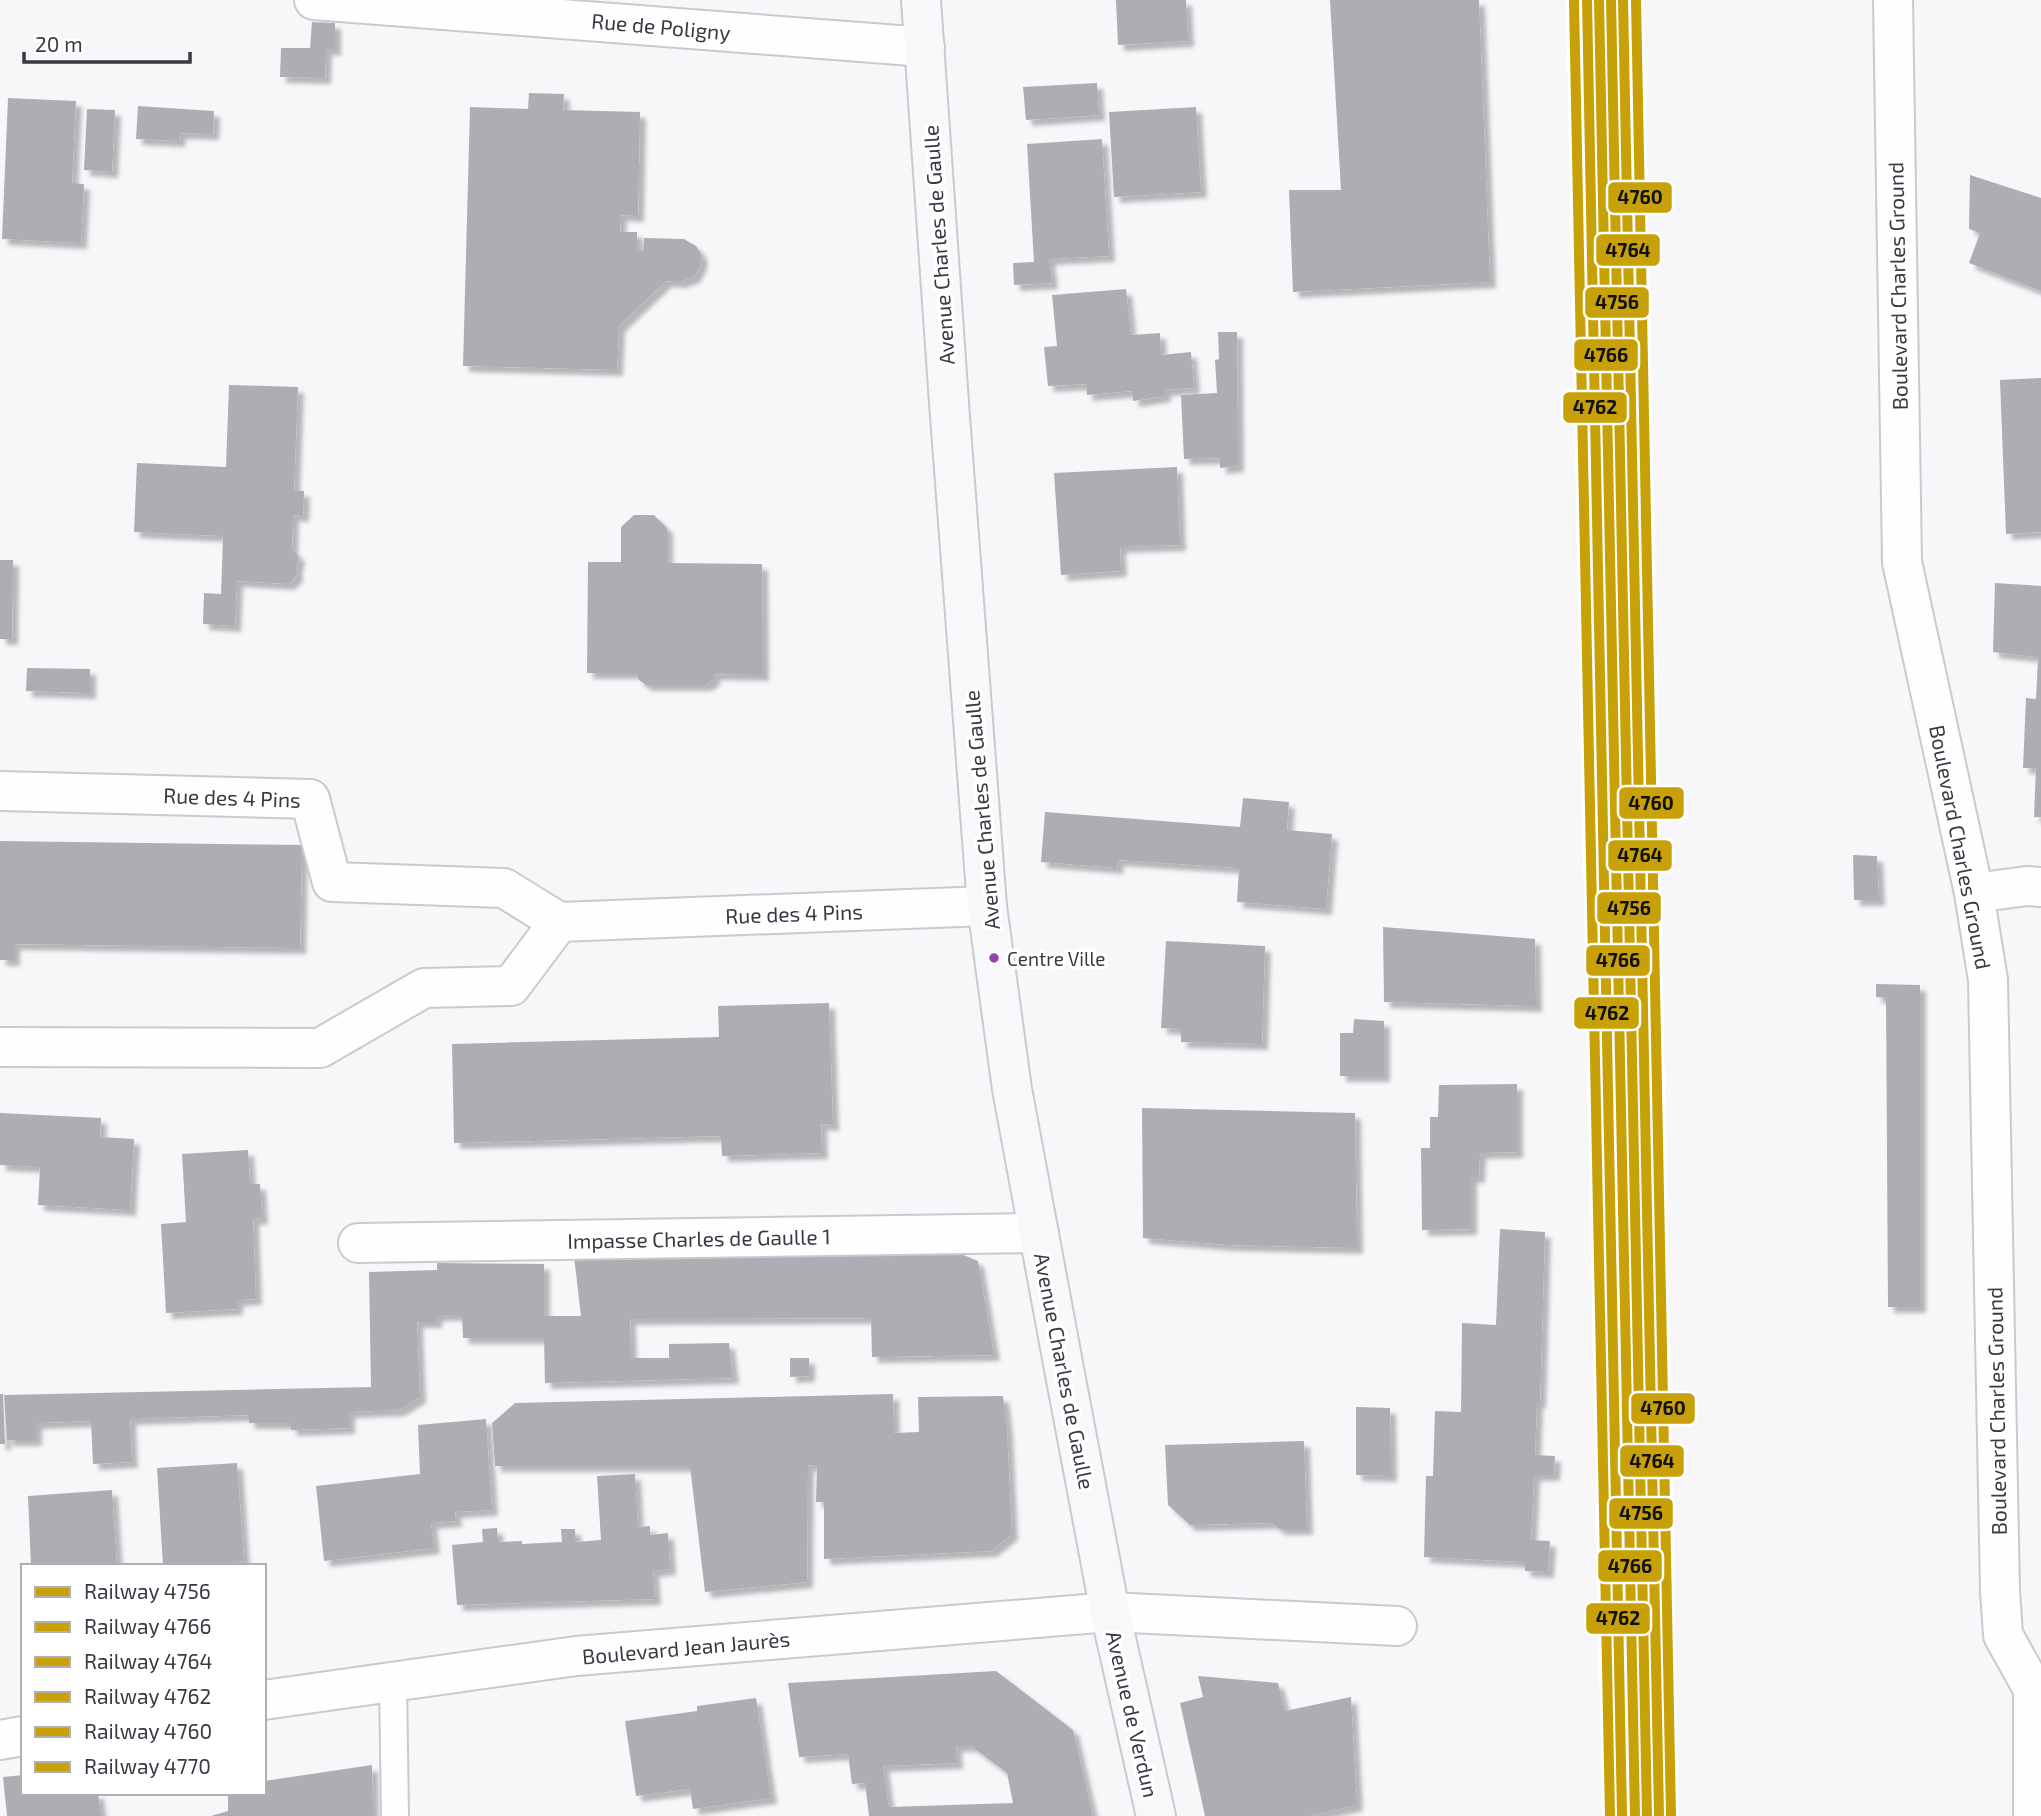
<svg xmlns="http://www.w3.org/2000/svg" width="2041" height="1816" font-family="'Exo 2',sans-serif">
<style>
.building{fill:#b0acb3;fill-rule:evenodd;filter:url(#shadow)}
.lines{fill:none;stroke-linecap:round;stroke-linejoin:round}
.service-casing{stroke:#cac9cf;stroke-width:30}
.minor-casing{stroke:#cac9cf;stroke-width:42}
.tertiary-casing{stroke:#cac9cf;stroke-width:42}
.secondary-casing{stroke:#cac9cf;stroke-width:42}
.service{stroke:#fefefe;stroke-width:26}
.minor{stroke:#fefefe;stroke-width:38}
.tertiary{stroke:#fefefe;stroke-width:38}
.secondary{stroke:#f8f8fa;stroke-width:38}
.rail-1-casing{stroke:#fff;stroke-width:16}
.rail-2-casing{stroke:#fff;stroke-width:16}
.rail-3-casing{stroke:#fff;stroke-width:16}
.rail-4-casing{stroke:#fff;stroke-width:16}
.rail-5-casing{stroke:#fff;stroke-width:16}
.rail-6-casing{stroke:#fff;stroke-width:16}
.rail-1{stroke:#c8a007;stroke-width:10}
.rail-2{stroke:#c8a007;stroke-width:10}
.rail-3{stroke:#c8a007;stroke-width:10}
.rail-4{stroke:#c8a007;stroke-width:10}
.rail-5{stroke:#c8a007;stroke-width:10}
.rail-6{stroke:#c8a007;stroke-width:10}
.bus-dot{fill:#8e44ad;stroke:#fff;stroke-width:2.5}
.labels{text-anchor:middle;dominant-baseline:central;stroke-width:7;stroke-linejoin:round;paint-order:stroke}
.bus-label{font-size:19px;fill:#3a3843;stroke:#fff;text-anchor:start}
.street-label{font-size:21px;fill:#3a3843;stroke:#fff}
.line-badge{stroke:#fff;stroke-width:2.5}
.pale-badge-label{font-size:19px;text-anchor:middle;font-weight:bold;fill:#111}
</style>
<defs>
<filter id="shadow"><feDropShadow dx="6" dy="6" stdDeviation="2" flood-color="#0004"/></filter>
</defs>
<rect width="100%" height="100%" fill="#f7f7fa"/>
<!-- building -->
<path class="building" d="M1116,0H1186L1188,41L1118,45Z
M1330,0H1479L1490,282L1293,292L1289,190H1341Z
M312,22L335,23V50L326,49L325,78L280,77L281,48H310Z
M1097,83L1099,115L1026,120L1023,87Z
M529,93L564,94L563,110L640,112L638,216L621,215L620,232H637V251H643L644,238L684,239L696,246L700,252L702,259L700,266L694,277L679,282L666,281L619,326L617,370L463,366L470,107L528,109Z
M8,98L76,101L72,183L84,184L81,243L2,239Z
M138,106L214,111L213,134L180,133L179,141L136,139Z
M1196,107L1201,192L1114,197L1109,112Z
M87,109L115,110L112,172L84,170Z
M1102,139L1109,256L1049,259L1052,283L1014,285L1013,263L1034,262L1027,144Z
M1970,175L2041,198V291L1969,263L1980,233L1969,229Z
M1126,289L1131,335L1160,333L1161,355L1191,352L1194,388L1165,390V396L1133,401L1132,391L1087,395L1086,384L1048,386L1044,347L1057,346L1052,295Z
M1218,332H1237L1238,466L1220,468V458L1184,459L1181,395L1217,393L1215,360L1219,359Z
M2041,378V532L2006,534L2000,380Z
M229,385L298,387L294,490L304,491L303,516L293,515L292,548L299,557L296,569L298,574L289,584L237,581L235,626L203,624L204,593L221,594L223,536L134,532L137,463L226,467Z
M1177,467L1180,545L1120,547L1121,571L1061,575L1054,473Z
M634,515H654L667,528V563L762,564L763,675L714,674V679L706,685H646L638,679L637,673H587L588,562H621V527Z
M0,560H13L12,639H0Z
M1995,583L2041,586V817H2034L2036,768H2023L2026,698L2036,699L2038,657L1993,652Z
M27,668L90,669V693L26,691Z
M1243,798L1289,802L1287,830L1332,834L1326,909L1237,902L1239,868L1118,860L1117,868L1041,862L1045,812L1240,827Z
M0,841L302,845L300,948L14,944V960H0Z
M1853,855L1877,856L1879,900H1854Z
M1383,927L1535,939L1536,1006L1384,1002Z
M1166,941L1265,946L1262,1044L1181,1042V1029L1161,1028Z
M1876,984L1920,985V1307H1888L1886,998L1876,997Z
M829,1003L833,1125L821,1124L822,1153L722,1156L721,1136L454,1143L452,1044L719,1037L718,1006Z
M1354,1019L1384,1021V1076H1340V1033H1353Z
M1517,1084V1152L1480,1153L1479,1177H1471V1229L1422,1230L1421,1148H1430V1117H1438L1439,1085Z
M1142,1108L1355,1113L1357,1248L1229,1245L1143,1238Z
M0,1113L101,1118L100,1137L134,1139L130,1210L38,1205L40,1167L0,1165Z
M248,1150L250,1184H260L262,1218L253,1219L256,1299L237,1300V1309L166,1313L161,1224L186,1222L182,1154Z
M1500,1229L1545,1232L1540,1402H1537L1535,1455L1555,1456L1554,1475H1534L1531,1540L1550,1541L1548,1572L1525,1571L1524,1562L1424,1557L1426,1476H1433L1435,1411L1461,1412L1462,1323L1496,1325Z
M961,1254L978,1261L994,1355L872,1357L871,1318L630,1319L631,1358H669V1344L729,1343L733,1378L545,1383L544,1338H463L462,1315H437L436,1322H417L420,1397L399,1410L349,1412V1428L291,1430L290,1423H249L248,1415L130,1419L132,1462L93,1464L91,1421L36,1423V1440H7L4,1395L371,1387L369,1272L437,1270V1263L544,1264V1316H581L574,1256Z
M790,1358H809V1376L790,1377Z
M0,1394H3L5,1444H0Z
M893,1394L894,1433L919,1432L918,1397L1003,1396L1007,1429L1012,1534L991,1551L824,1559V1502H816L817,1466L808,1465L807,1582L705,1592L690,1466H495L492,1423L515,1403Z
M1356,1407L1390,1408L1391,1476L1356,1475Z
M486,1419L492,1510L455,1512L456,1521L431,1523L434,1548L324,1561L316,1486L420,1474L418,1425Z
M1304,1441L1307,1529H1280L1271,1523L1190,1525L1168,1505L1165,1445Z
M237,1463L244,1561L233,1562L230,1566H209L204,1563L201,1566H163L157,1468Z
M635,1474L638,1527L650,1526V1535L668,1533L670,1569L653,1571L655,1599L457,1605L452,1545L483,1542L482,1529L497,1528L498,1542L522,1541V1544L562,1542L561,1529H575L576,1542L601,1540L597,1476Z
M112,1490L117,1566H31L28,1496Z
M996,1671L1073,1730L1093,1816H869L865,1783L852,1784L848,1754L799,1757L788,1683ZM956,1746H971L1007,1773L1013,1803L889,1807L883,1766L957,1763Z
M1198,1676L1278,1683L1285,1711L1351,1697L1357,1805L1309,1816H1205L1180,1703L1203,1697Z
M756,1698L771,1798L693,1809L690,1789L636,1796L625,1721L697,1711V1706Z
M372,1765L373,1816H211L228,1811V1793H264V1781Z
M23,1775V1793H98L101,1816H7L3,1777Z"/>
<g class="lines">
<!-- service casing -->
<g class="service-casing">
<path id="service" d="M393,1681L395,1816"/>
</g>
<!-- minor casing -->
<g class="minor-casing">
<path id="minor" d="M314,0L925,47
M0,791L310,799L332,882L504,888L559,922L987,906
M1974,893L2027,886L2041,887
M0,1047L320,1048L424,988L511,986L559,922
M358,1243L1039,1233
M1110,1612L1397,1626"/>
</g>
<!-- tertiary casing -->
<g class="tertiary-casing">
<path id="tertiary" d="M1893,0L1902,562L1974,893L1988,980L2000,1591L2003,1635L2033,1689V1816
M264,1700L576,1656L1110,1612
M0,1740L23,1736"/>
</g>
<!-- secondary casing -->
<g class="secondary-casing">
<path id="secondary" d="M921,0L949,403L987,906L1012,1089L1065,1374L1110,1612L1156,1816"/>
</g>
<!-- service -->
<use href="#service" class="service"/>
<!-- minor -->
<use href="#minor" class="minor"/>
<!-- tertiary -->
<use href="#tertiary" class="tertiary"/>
<!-- secondary -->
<use href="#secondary" class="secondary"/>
<!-- rail-1 casing -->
<g class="rail-1-casing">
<path id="rail-1" d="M1611,0L1647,1816"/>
</g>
<!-- rail-2 casing -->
<g class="rail-2-casing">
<path id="rail-2" d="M1599,0L1635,1816"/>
</g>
<!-- rail-3 casing -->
<g class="rail-3-casing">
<path id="rail-3" d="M1623,0L1659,1816"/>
</g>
<!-- rail-4 casing -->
<g class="rail-4-casing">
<path id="rail-4" d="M1587,0L1622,1816"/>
</g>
<!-- rail-5 casing -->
<g class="rail-5-casing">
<path id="rail-5" d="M1636,0L1671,1816"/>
</g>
<!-- rail-6 casing -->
<g class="rail-6-casing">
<path id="rail-6" d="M1574,1L1610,1816"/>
</g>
<!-- rail-1 -->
<use href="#rail-1" class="rail-1"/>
<!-- rail-2 -->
<use href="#rail-2" class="rail-2"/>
<!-- rail-3 -->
<use href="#rail-3" class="rail-3"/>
<!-- rail-4 -->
<use href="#rail-4" class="rail-4"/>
<!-- rail-5 -->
<use href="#rail-5" class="rail-5"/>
<!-- rail-6 -->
<use href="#rail-6" class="rail-6"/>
</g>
<!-- markers -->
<circle class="bus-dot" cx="994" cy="958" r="6"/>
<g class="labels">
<!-- bus labels -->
<g class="bus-label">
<text x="1007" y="958">Centre Ville</text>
</g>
<!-- street labels -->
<g class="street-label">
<text transform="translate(661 26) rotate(5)">Rue de Poligny</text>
<text transform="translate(938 245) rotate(-94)">Avenue Charles de Gaulle</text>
<text transform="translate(1897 286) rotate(-91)">Boulevard Charles Ground</text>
<text transform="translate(232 797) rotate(2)">Rue des 4 Pins</text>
<text transform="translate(981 810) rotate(-95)">Avenue Charles de Gaulle</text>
<text transform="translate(1961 847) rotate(79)">Boulevard Charles Ground</text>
<text transform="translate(794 913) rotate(-2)">Rue des 4 Pins</text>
<text transform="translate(699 1238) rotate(-1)">Impasse Charles de Gaulle 1</text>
<text transform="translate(1065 1371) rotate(79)">Avenue Charles de Gaulle</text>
<text transform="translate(1996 1411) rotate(-91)">Boulevard Charles Ground</text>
<text transform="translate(686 1647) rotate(-5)">Boulevard Jean Jaurès</text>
<text transform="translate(1133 1714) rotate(77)">Avenue de Verdun</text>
</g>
</g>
<g class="line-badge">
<rect x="1607" y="181" width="66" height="33" rx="7" fill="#c8a007"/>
<rect x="1595" y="233" width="66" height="34" rx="7" fill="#c8a007"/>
<rect x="1584" y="286" width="66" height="33" rx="7" fill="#c8a007"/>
<rect x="1573" y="338" width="66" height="34" rx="7" fill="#c8a007"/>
<rect x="1562" y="391" width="66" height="33" rx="7" fill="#c8a007"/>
<rect x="1618" y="786" width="67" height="34" rx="7" fill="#c8a007"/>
<rect x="1607" y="839" width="66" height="33" rx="7" fill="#c8a007"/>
<rect x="1596" y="891" width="66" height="34" rx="7" fill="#c8a007"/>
<rect x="1585" y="944" width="66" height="33" rx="7" fill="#c8a007"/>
<rect x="1573" y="996" width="67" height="34" rx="7" fill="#c8a007"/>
<rect x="1630" y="1392" width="66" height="33" rx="7" fill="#c8a007"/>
<rect x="1619" y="1444" width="66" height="34" rx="7" fill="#c8a007"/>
<rect x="1608" y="1497" width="66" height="33" rx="7" fill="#c8a007"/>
<rect x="1597" y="1549" width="66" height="34" rx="7" fill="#c8a007"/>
<rect x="1585" y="1602" width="66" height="33" rx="7" fill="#c8a007"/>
</g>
<g class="pale-badge-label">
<text x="1640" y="204">4760</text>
<text x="1628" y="257">4764</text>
<text x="1617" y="309">4756</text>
<text x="1606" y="362">4766</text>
<text x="1595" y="414">4762</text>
<text x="1651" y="810">4760</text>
<text x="1640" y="862">4764</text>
<text x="1629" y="915">4756</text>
<text x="1618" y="967">4766</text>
<text x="1607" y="1020">4762</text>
<text x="1663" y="1415">4760</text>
<text x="1652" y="1468">4764</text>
<text x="1641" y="1520">4756</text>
<text x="1630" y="1573">4766</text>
<text x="1618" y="1625">4762</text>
</g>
<!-- legend -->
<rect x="21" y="1564" width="245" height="231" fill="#ffffff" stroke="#b0afb4" stroke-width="2"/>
<rect x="35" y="1587" width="35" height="10" fill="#c8a007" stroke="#b0afb4" stroke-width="2"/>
<text x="84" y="1599" font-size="21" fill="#3a3843">Railway 4756</text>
<rect x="35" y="1622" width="35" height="10" fill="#c8a007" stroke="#b0afb4" stroke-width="2"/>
<text x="84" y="1634" font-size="21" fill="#3a3843">Railway 4766</text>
<rect x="35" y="1657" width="35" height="10" fill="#c8a007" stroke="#b0afb4" stroke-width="2"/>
<text x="84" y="1669" font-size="21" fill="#3a3843">Railway 4764</text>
<rect x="35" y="1692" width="35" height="10" fill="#c8a007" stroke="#b0afb4" stroke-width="2"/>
<text x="84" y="1704" font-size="21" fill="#3a3843">Railway 4762</text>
<rect x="35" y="1727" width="35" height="10" fill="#c8a007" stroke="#b0afb4" stroke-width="2"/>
<text x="84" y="1739" font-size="21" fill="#3a3843">Railway 4760</text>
<rect x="35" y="1762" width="35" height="10" fill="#c8a007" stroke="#b0afb4" stroke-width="2"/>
<text x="84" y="1774" font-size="21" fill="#3a3843">Railway 4770</text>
<!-- scale -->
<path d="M24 52v10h166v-10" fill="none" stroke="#3a3843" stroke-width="3.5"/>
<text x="35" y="52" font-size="21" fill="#3a3843" stroke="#ffffff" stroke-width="5" paint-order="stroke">20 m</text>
</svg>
